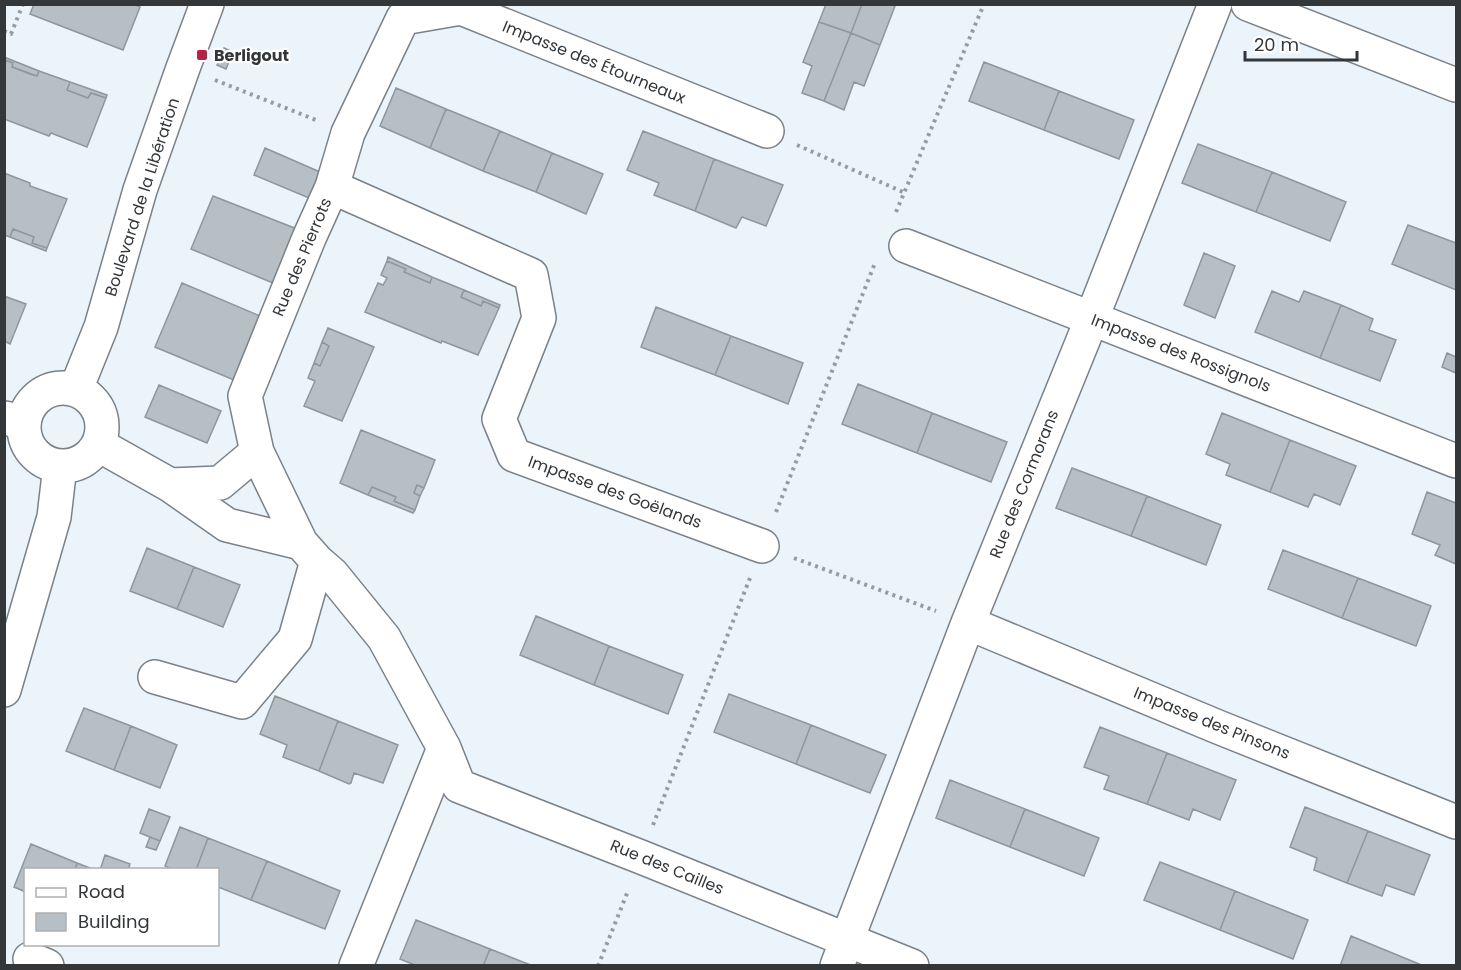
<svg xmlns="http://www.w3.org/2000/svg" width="1461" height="970" font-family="Poppins,sans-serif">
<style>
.building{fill:#b6bec6;stroke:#8f969d;stroke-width:1.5}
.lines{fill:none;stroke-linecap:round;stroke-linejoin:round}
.street-casing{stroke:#7a8188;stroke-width:36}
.secondary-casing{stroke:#7a8188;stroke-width:36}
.path{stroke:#969ca2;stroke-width:4;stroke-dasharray:3 4.5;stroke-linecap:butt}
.street{stroke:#fff;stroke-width:33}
.secondary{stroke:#fff;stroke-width:33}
.poi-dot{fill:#b42346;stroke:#fff;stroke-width:2}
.labels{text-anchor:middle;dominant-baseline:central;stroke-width:4.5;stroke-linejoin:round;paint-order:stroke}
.poi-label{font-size:16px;font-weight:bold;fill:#34373a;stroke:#fff;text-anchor:start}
.street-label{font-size:16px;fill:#34373a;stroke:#fff}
</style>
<rect width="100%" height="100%" fill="#ebf3fb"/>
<!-- building -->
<path class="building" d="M34,4H134L140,7L123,50L30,14Z
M826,4H862L851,33L819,22Z
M862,4H891L895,6L880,45L851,33Z
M819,22L851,33L824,101L802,93L812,66L803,62Z
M851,33L880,45L864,86L854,82L844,110L824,101Z
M224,48L233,52L226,69L217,65Z
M4,57L39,71L37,76L12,67L13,63L4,60Z
M4,60L13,63L12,67L30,74L37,76L39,71L70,82L67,90L88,98L91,93L106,98L87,147L51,133L49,136L4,119Z
M984,62L1059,91L1044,130L969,101Z
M70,82L107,95L106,98L91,93L88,98L67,90Z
M396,88L446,109L430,148L380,126Z
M1059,91L1134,120L1119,159L1044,130Z
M446,109L500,131L483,171L430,148Z
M500,131L552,153L536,192L483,171Z
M643,131L714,159L695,211L654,195L659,183L627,170Z
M1198,144L1272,172L1256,212L1182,183Z
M265,148L320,172L309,198L254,175Z
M552,153L603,174L586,214L536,192Z
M714,159L783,185L766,226L742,217L736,228L695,211Z
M1272,172L1346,202L1330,241L1256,212Z
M4,173L30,183V186L67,199L47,248L32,243L34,237L13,229L10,237L4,235Z
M213,196L297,229L273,283L191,249Z
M1408,225L1456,243V290L1392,264Z
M13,229L34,237L32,243L47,248L46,251L10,237Z
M1204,253L1235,266L1215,318L1184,305Z
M388,257L432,277L430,283L404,272L406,269L387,261Z
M387,261L406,269L404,272L430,283L432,277L464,290L461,297L481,306L483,301L499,308L478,355L442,341L441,343L365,312L378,283L383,285L387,278L381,275Z
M182,283L260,316L234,380L155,347Z
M464,290L500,305L499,308L483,301L481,306L461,297Z
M1272,291L1299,302L1304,291L1341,305L1320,358L1255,332Z
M4,296L26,304L10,344L4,341Z
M1341,305L1373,319L1369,330L1396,340L1380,381L1320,358Z
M656,307L731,336L715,375L641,347Z
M328,328L374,347L342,421L304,406L315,381L308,378L314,363L320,366L329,346L322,342Z
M731,336L803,363L788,404L715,375Z
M322,342L329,346L320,366L314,363Z
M1447,353L1456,357V373L1442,367Z
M858,384L932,413L917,453L842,424Z
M159,385L221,411L207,443L145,417Z
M932,413L1007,442L991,482L917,453Z
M1222,413L1290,440L1270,492L1226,475L1230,464L1206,454Z
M361,430L435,460L424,488L417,485L414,493L420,496L415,510L394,501L396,497L372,487L368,495L340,483Z
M1290,440L1356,466L1340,505L1314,494L1308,507L1270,492Z
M1072,468L1147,496L1131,536L1056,508Z
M417,485L424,488L420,496L414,493Z
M372,487L396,497L394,501L415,510L413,513L368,495Z
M1427,492L1456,503V564L1435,555L1440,545L1412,534Z
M1147,496L1221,525L1206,565L1131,536Z
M147,548L194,567L177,609L130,591Z
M1283,550L1358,578L1342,618L1268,589Z
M194,567L240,585L223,627L177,609Z
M1358,578L1431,606L1416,646L1342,618Z
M536,616L609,646L594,685L520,655Z
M609,646L683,675L668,714L594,685Z
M729,694L811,725L796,764L714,732Z
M275,696L338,721L319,771L283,757L287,745L260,734Z
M84,708L131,726L114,770L66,751Z
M338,721L398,745L383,783L354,773L351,783L349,784L319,771Z
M811,725L886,755L870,793L796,764Z
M131,726L177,745L160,788L114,770Z
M1100,727L1167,753L1147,804L1104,789L1109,776L1084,767Z
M1167,753L1236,780L1220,820L1193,809L1189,820L1147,804Z
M950,780L1025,809L1010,847L936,818Z
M1305,807L1368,831L1347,883L1314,870L1317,858L1290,847Z
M149,809L170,817L160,841L140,833Z
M1025,809L1099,838L1084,876L1010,847Z
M180,827L208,838L196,870H173L165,866Z
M1368,831L1430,855L1414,895L1386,885L1382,896L1347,883Z
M150,837L160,841L156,850L146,847Z
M208,838L267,861L251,900L218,887V870H196Z
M31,844L77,863L75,870H26V892L14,887Z
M105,855L130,864L128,870H100Z
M267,861L340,891L325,929L251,900Z
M1160,862L1235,891L1220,930L1144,900Z
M77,863L95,870H75Z
M1235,891L1308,920L1293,959L1220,930Z
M416,920L490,949L483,966H417L400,959Z
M1351,936L1424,966H1340Z
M490,949L533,966H483Z"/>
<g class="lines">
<!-- street casing -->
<g class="street-casing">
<path id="street" d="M1248,4L1456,85
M332,187L531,275L539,318L499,419L514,455L762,546
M906,246L1456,461
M4,418L24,422
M99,445L170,485L227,525L301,543
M170,485L220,483L257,452
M968,623L1218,727L1456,822
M155,677L242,702L295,639L317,561
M444,748L459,786L641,857L912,966
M30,959L47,966
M356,966L444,748L384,638L332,574L317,561L301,543L257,452L245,396L309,238L332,187L348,133L403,18L461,8L767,131
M837,966L968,623L1084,338L1215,4"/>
</g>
<!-- secondary casing -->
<g class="secondary-casing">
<path id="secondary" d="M24 427a39 39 0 1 1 78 0a39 39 0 1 1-78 0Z
M76,389L101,327L140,190L183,68L207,4
M4,690L54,517L60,466"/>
</g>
<!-- path -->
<path class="path" d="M4,31L11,34L23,4
M215,80L316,120
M797,145L903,192
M896,212L984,4
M776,512L875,263
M794,558L936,611
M653,825L750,578
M598,966L628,891"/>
<!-- street -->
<use href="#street" class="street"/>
<!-- secondary -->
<use href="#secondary" class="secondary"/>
</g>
<!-- markers -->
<rect class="poi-dot" x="196" y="49" width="12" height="12" rx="3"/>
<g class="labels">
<!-- poi labels -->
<g class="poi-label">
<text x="214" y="55">Berligout</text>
</g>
<!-- street labels -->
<g class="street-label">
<text transform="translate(594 62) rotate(22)">Impasse des Étourneaux</text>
<text transform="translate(142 197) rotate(-72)">Boulevard de la Libération</text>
<text transform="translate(302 257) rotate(-67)">Rue des Pierrots</text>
<text transform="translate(1181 353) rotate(21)">Impasse des Rossignols</text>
<text transform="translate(1024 484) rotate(-68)">Rue des Cormorans</text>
<text transform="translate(615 492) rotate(20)">Impasse des Goëlands</text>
<text transform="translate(1212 723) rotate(22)">Impasse des Pinsons</text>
<text transform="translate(667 867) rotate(22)">Rue des Cailles</text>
</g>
</g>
<!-- border -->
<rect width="1461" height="970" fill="none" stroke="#34373a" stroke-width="12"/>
<!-- legend -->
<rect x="24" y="868" width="195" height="78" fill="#ffffff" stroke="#aeafb0" stroke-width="1.5"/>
<rect x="36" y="888" width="30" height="9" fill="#ffffff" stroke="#aeafb0" stroke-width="1.5"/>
<text x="78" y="898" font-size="18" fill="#34373a">Road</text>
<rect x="36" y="913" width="30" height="18" fill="#b6bec6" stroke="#aeafb0" stroke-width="1.5"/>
<text x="78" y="928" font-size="18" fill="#34373a">Building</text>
<!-- scale -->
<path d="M1245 51v9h112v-9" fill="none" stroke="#34373a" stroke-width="3"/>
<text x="1254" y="51" font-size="18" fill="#34373a" stroke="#ffffff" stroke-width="4.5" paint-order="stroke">20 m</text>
</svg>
